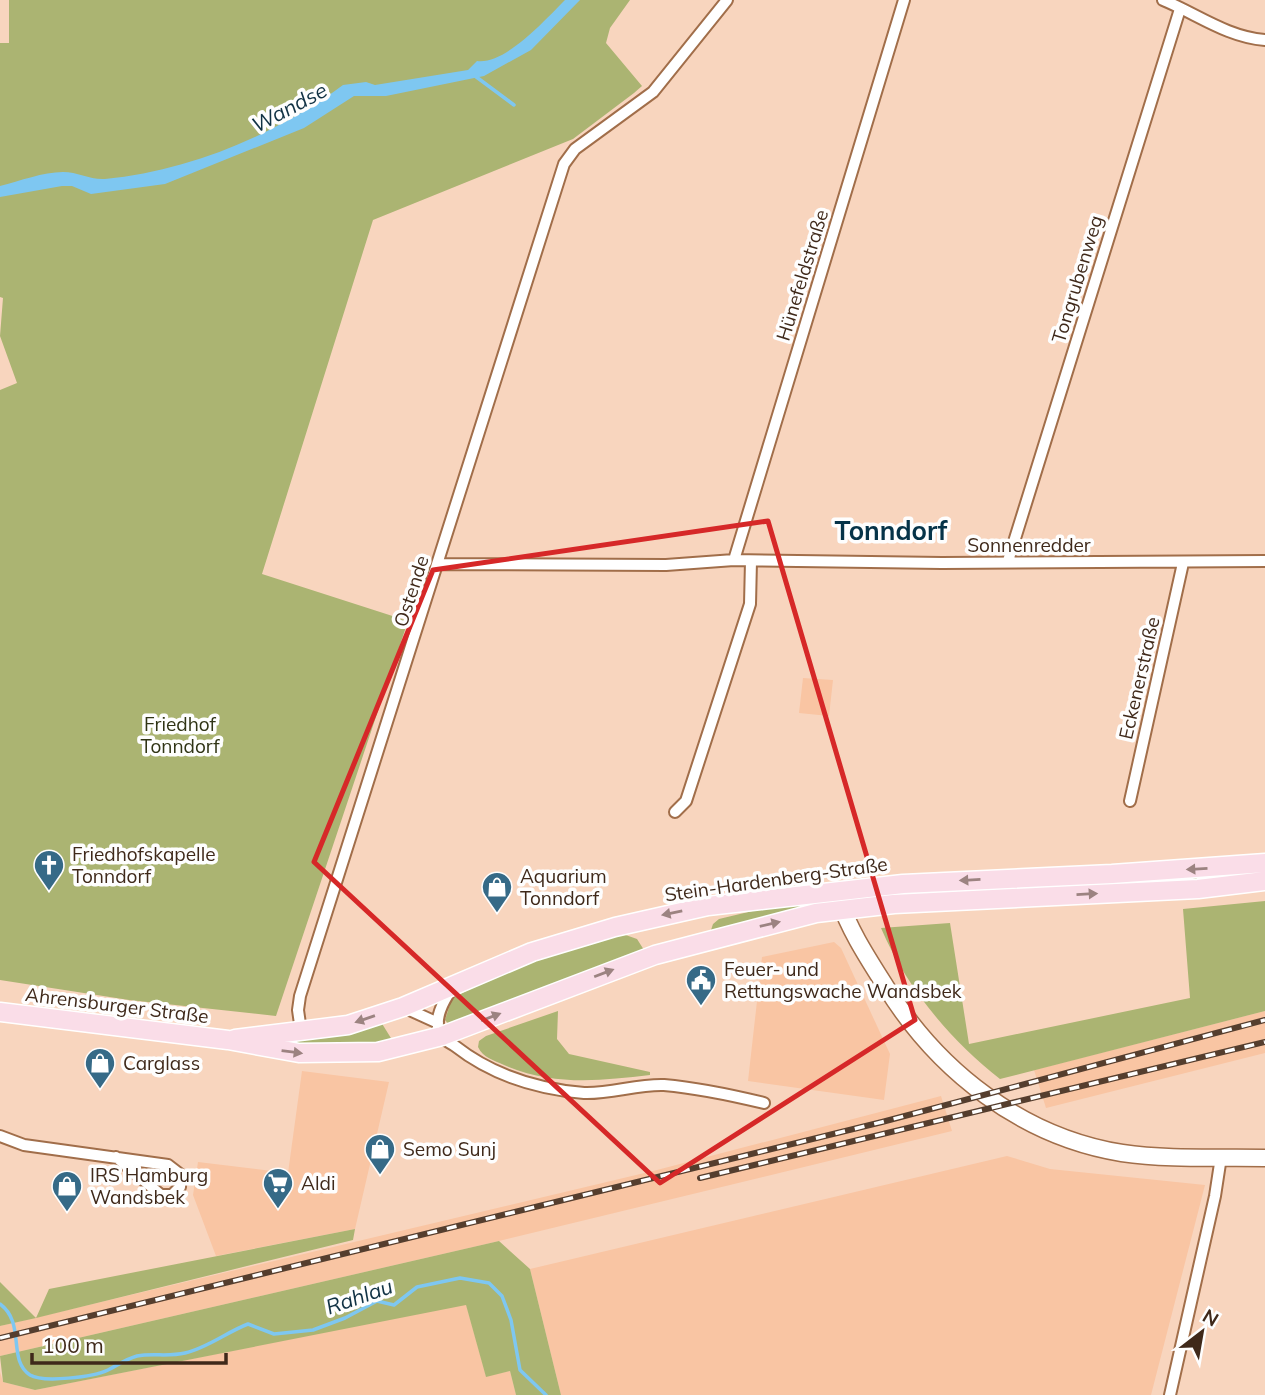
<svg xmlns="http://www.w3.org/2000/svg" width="1265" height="1395" font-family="Mulish,sans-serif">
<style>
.built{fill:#f9c5a3}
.green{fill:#abb472}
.water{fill:#7ec7f1}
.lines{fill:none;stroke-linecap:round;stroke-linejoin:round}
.stream{stroke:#7ec7f1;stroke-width:3.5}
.minor-casing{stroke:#a16e4a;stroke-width:14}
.secondary-casing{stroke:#a16e4a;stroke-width:19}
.primary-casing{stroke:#fff;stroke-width:21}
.minor{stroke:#fff;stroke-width:10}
.secondary{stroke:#fff;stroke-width:16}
.primary{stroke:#fadde8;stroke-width:18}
.rail-casing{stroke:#553e2e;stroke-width:6}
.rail{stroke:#fefefe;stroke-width:3.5;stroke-dasharray:10;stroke-linecap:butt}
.oneway{fill:#9c8381}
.marked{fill:none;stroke:#d62828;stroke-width:5;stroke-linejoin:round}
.labels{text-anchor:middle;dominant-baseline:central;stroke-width:7;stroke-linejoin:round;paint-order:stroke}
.street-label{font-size:19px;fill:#3f291a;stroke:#fefefe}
.park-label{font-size:19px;fill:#303415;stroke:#fefefe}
.poi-label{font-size:19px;fill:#3f291a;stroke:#fefefe;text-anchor:start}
.water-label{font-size:21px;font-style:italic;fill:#113244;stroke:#fefefe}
.district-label{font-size:26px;font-weight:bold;fill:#063348;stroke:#fefefe}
</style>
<rect width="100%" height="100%" fill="#f8d5be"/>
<!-- built -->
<path class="built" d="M803,678L833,680L829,716L799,713Z
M834,942L841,948L890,1054L884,1100L748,1081L762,957Z
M1265,1011V1053L1046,1108L1034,1070Z
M302,1071L389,1082L355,1229L216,1256L193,1195L198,1162L288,1173Z
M941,1096L952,1131L499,1241L0,1356V1326L657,1170Z
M1007,1156L1050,1169L1205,1185L1151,1395H561L530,1269Z
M466,1304L486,1376L510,1371L516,1395H0V1372L3,1382L35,1390Z"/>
<!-- green -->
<path class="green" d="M9,0H630L610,28L606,43L642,86L634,93L573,139L373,220L262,574L408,621L276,1016L129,1000L0,980V390L17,383L0,336L3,298L0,297V43H9Z
M1265,869V877L898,897L897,892Z
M823,900V903L711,930L713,924L719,919L795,901Z
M1265,901V1011L1000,1079C950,1040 906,987 881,928L950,923L969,1044L1190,998L1183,909Z
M620,933L637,939L644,950L451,1027L445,1020L452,998L522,964Z
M558,1011L557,1039L569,1054L650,1072V1075C599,1081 553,1086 504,1065C494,1060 483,1058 478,1047L479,1041L486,1036Z
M381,1022L394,1043L359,1048L276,1042Z
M355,1229L353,1240L36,1318L0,1326V1282L36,1318L49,1289Z
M499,1241L530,1269L561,1395H516L510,1371L486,1377L466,1305L35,1390L3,1382L0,1356Z"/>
<!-- water -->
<path class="water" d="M565,0H580L531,50L484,76L386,96H354L304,128L165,184L91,194L72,186H62L0,197V186C20,181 43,172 63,172C78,172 90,180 105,179C189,171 275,135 343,85L366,82L375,85L468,70L477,61C505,65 546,19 565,0Z"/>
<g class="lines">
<!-- stream -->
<path class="stream" d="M475,76L514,105
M0,1304C26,1323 7,1360 30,1375C43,1383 94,1377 108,1370C118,1365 126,1359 137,1356C152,1353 169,1357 185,1353C207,1348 227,1332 248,1324L274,1334L313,1330L345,1318L377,1301L394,1305L417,1287L460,1278L489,1283L502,1296L511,1320L520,1370L546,1395"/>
<!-- minor casing -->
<g class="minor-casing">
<path id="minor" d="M1163,0C1197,14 1227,37 1265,40
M734,560L904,0
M1008,561L1180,9
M438,564L666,565L734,560L942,563L1265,561
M1130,801L1183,563
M675,812L686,801L750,604L751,561
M453,987C444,1000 431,1021 442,1037C444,1040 451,1043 455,1046C492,1075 537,1089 584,1093C611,1094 637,1084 664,1085C698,1088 731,1095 764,1103
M403,1007L438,1023
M301,1031L298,1010L300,996L564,164L575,149L653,92L727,0
M0,1136L24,1145L168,1165L181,1175L180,1187L172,1195H161L116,1157
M1170,1395L1215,1196L1221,1157"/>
</g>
<!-- secondary casing -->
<g class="secondary-casing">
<path id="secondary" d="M839,899C849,930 869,960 886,987C938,1071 1022,1137 1122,1153C1169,1160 1218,1157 1265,1158"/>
</g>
<!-- primary casing -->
<g class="primary-casing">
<path id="primary" d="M0,1012L228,1040L299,1053L378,1052L442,1036L655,955L816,913L894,904L1198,889L1265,881
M235,1039L348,1025L403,1007L532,952L615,927L708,906L903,884L1112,874L1265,863"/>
</g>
<!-- minor -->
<use href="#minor" class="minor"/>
<!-- secondary -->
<use href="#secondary" class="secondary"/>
<!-- primary -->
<use href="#primary" class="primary"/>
<!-- rail casing -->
<g class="rail-casing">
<path id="rail" d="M700,1178L1265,1042
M0,1338L882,1122L1265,1020"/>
</g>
<!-- rail -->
<use href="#rail" class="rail"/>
</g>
<!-- one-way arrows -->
<defs><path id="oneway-solid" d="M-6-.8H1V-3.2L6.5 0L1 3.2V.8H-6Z" transform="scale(1.75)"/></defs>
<g class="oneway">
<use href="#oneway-solid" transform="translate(1197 869) rotate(177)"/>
<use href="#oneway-solid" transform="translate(970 880) rotate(177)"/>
<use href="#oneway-solid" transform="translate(1087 894) rotate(-3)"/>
<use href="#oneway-solid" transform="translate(672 913) rotate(168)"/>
<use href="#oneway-solid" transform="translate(770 924) rotate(-13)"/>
<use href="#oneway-solid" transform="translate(604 973) rotate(-21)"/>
<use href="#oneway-solid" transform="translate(491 1017) rotate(-21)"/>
<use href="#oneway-solid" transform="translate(365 1019) rotate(161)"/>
<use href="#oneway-solid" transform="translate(292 1052) rotate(7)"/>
</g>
<!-- marked area -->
<path class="marked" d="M768,521L915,1020L660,1183L314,862L433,570Z"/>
<!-- icons -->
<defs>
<g id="church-pin" transform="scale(1.575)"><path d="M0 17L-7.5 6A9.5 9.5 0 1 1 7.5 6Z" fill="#366a87" stroke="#fefefe"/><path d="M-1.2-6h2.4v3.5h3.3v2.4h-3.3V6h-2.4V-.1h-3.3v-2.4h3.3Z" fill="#fff"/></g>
<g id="shop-pin" transform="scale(1.575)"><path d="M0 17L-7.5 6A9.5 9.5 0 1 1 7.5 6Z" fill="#366a87" stroke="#fefefe"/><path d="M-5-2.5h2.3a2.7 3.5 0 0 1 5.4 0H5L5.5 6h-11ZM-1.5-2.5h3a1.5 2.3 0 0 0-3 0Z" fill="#fff"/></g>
<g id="civic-pin" transform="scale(1.575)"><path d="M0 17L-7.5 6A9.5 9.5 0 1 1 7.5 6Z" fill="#366a87" stroke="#fefefe"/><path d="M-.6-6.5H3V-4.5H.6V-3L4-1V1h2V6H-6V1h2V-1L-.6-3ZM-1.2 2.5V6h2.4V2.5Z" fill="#fff"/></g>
<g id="supermarket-pin" transform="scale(1.575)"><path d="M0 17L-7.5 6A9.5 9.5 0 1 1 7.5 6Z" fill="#366a87" stroke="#fefefe"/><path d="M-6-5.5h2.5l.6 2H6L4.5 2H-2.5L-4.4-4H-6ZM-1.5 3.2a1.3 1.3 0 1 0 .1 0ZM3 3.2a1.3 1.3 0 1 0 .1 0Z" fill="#fff"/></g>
</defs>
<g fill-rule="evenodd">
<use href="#church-pin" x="49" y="865"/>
<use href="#shop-pin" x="497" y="887"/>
<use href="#civic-pin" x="701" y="980"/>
<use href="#shop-pin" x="100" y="1063"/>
<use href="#shop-pin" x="380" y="1149"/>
<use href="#supermarket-pin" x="278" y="1183"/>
<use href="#shop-pin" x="67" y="1186"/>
</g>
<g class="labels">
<!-- street labels -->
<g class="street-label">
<text transform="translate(802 275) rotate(-73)">Hünefeldstraße</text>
<text transform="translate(1077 279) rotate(-73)">Tongrubenweg</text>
<text x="1029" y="545">Sonnenredder</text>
<text transform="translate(411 591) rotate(-72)">Ostende</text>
<text transform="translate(1139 678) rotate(-77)">Eckenerstraße</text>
<text transform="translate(776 879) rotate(-8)">Stein-Hardenberg-Straße</text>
<text transform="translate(117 1005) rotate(7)">Ahrensburger Straße</text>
</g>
<!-- park labels -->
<g class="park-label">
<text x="180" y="724">Friedhof<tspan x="180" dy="22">Tonndorf</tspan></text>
</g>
<!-- poi labels -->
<g class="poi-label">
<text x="72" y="854">Friedhofskapelle<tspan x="72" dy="22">Tonndorf</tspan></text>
<text x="520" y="876">Aquarium<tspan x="520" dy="22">Tonndorf</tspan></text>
<text x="724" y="969">Feuer- und<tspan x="724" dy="22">Rettungswache Wandsbek</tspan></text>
<text x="123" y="1063">Carglass</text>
<text x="403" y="1149">Semo Sunj</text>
<text x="90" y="1175">IRS Hamburg<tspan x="90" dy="22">Wandsbek</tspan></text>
<text x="301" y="1183">Aldi</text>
</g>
<!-- water labels -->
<g class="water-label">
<text transform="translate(289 107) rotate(-28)">Wandse</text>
<text transform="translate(359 1296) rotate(-19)">Rahlau</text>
</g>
<!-- district labels -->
<g class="district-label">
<text x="891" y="530">Tonndorf</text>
</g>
</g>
<!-- north arrow -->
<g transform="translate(1202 1332) rotate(31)" stroke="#fefefe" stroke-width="5" paint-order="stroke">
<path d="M0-5L12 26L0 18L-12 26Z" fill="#3f291a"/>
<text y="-10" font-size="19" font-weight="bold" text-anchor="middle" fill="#3f291a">N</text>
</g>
<!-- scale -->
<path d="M32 1353v10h194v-10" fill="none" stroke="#3f291a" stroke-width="3.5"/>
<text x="42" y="1353" font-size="21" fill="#3f291a" stroke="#fefefe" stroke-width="5" paint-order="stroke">100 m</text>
</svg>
